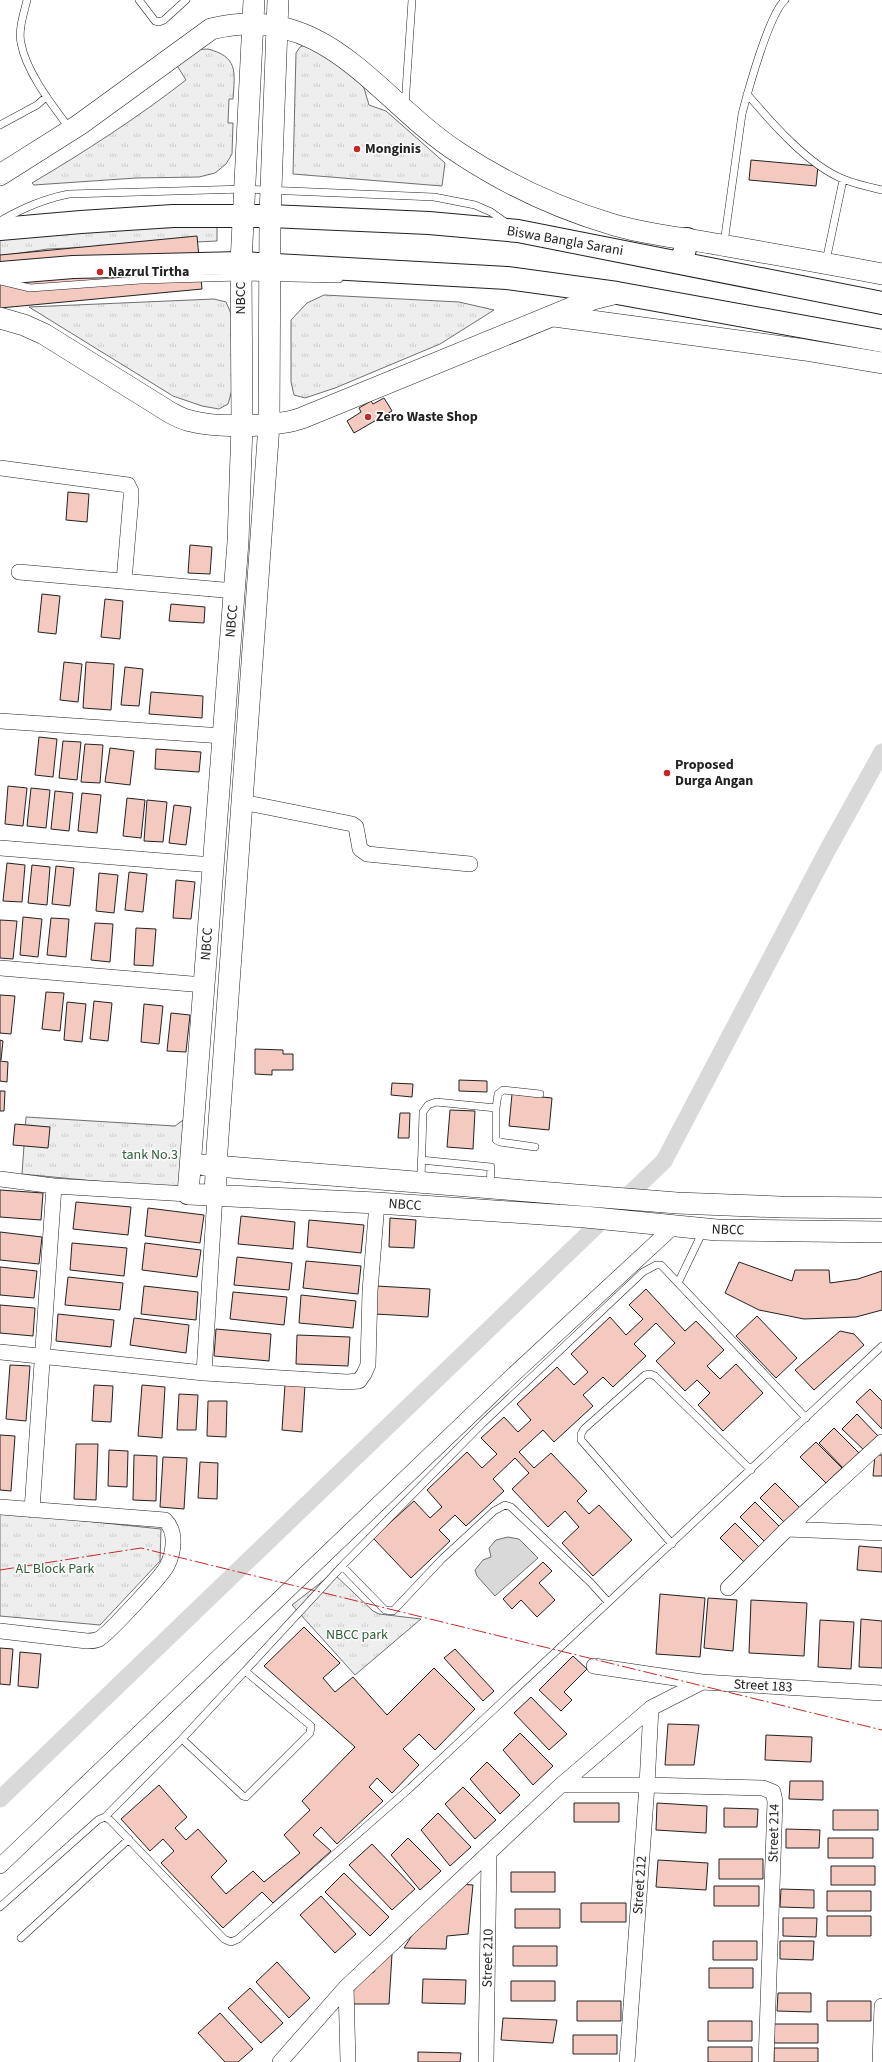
<svg xmlns="http://www.w3.org/2000/svg" width="882" height="2062" font-family="'Source Sans 3',sans-serif">
<style>
.grass{fill:url(#grass-tufts);stroke:#6f6f6f}
.water{fill:#d9d9d9;stroke:#6f6f6f}
.lines{fill:none;stroke-linecap:round;stroke-linejoin:round}
.canal{stroke:#d9d9d9;stroke-width:17}
.building{fill:#f3c9c0;stroke:#222}
.lane-casing{stroke:#222;stroke-width:8}
.street-casing{stroke:#222;stroke-width:16}
.secondary-casing{stroke:#222;stroke-width:22}
.primary-casing{stroke:#222;stroke-width:24}
.lane{stroke:#fff;stroke-width:7}
.street{stroke:#fff;stroke-width:15}
.secondary{stroke:#fff;stroke-width:21}
.primary{stroke:#fff;stroke-width:22}
.power{stroke:#c62828;stroke-width:1;stroke-dasharray:14 3 2 3;stroke-linecap:butt}
.poi-dot{fill:#c62828;stroke:#fff;stroke-width:1.5}
.labels{text-anchor:middle;dominant-baseline:central;stroke-width:3;stroke-linejoin:round;paint-order:stroke}
.poi-label{font-size:14px;font-weight:bold;fill:#222;stroke:#fff;text-anchor:start}
.street-label{font-size:14px;fill:#222;stroke:#fff}
.park-label{font-size:14px;fill:#2f5e38;stroke:#fff}
</style>
<defs>
<pattern id="grass-tufts" width="24" height="20" patternUnits="userSpaceOnUse"><rect width="24" height="20" fill="#eee"/><path d="M3 7l-1-3M5 7V3M7 7l1-3M15 17l-1-3M17 17v-4M19 17l1-3" fill="none" stroke="#ccc"/></pattern>
</defs>
<rect width="100%" height="100%" fill="#fff"/>
<!-- grass -->
<path class="grass" d="M307,44L358,78L364,88L369,105L386,111L445,163L442,186L293,174L296,53L300,47Z
M208,49C238,57 235,71 233,99H229L228,123H233L232,154L226,164L215,173L199,177L136,178L34,185L32,183C86,151 137,118 186,80L176,64L193,50Z
M217,227V241L48,249L0,256V240L135,228Z
M324,295L459,302L494,310L440,344L335,388L305,398L294,395L291,382V320L307,303Z
M214,299L226,302L233,318L232,390L228,404L219,409L202,406L173,396L29,307Z
M26,1117L175,1126L186,1118L188,1190L22,1174Z
M0,1512L161,1529L160,1561L100,1625L0,1616Z
M333,1573L373,1611L379,1614L421,1619L355,1675L292,1605Z"/>
<!-- water -->
<path class="water" d="M508,1537L519,1539L538,1558L495,1596L477,1576L475,1570L483,1560L491,1557L489,1548L496,1540Z"/>
<g class="lines">
<!-- canal -->
<path class="canal" d="M0,1799L664,1161L828,849L882,752"/>
</g>
<!-- building -->
<path class="building" d="M751,160L818,166L816,186L749,180Z
M197,236L202,289L0,308V255Z
M384,398L392,411L354,433L347,421L361,412L359,408L371,401L373,404Z
M68,492L89,494L87,522L66,520Z
M190,545L212,547L210,574L188,573Z
M42,594L60,596L56,634L38,632Z
M105,599L123,601L120,639L101,637Z
M171,604L205,607L204,623L169,621Z
M64,662L82,664L78,702L60,700Z
M86,662L114,664L111,710L83,708Z
M125,667L143,669L139,706L121,705Z
M151,692L203,696L202,718L149,714Z
M39,737L57,739L53,777L35,775Z
M63,741L81,742L77,780L59,778Z
M85,744L103,745L100,783L81,782Z
M110,748L134,751L130,785L105,782Z
M156,749L201,752L199,772L155,769Z
M8,786L27,788L23,826L5,824Z
M31,788L50,790L46,828L27,826Z
M55,791L73,793L69,831L51,829Z
M82,793L101,795L97,833L78,831Z
M127,798L145,800L141,838L123,836Z
M147,800L167,802L163,842L144,841Z
M174,805L191,807L186,845L169,843Z
M7,863L25,865L22,902L3,901Z
M32,865L50,867L47,905L28,903Z
M56,866L74,868L70,906L52,904Z
M129,872L147,874L143,912L125,910Z
M99,873L118,875L114,913L96,911Z
M176,880L195,882L191,919L173,918Z
M23,917L42,919L38,957L20,955Z
M51,918L69,919L66,957L47,955Z
M0,920L17,921L13,959L0,958Z
M95,923L113,924L110,962L91,960Z
M136,928L156,929L153,966L134,965Z
M46,992L64,993L60,1031L42,1029Z
M0,995L15,996L11,1034L0,1033Z
M94,1001L112,1003L108,1041L90,1039Z
M67,1002L86,1004L82,1042L64,1040Z
M144,1004L163,1006L159,1044L141,1042Z
M171,1013L190,1015L186,1052L167,1051Z
M0,1040L3,1041L1,1060H0Z
M255,1049L283,1050V1054H293V1070H272V1075L255,1074Z
M0,1061L8,1062L7,1082L0,1081Z
M459,1080L487,1081V1092L459,1091Z
M392,1083L413,1084L412,1097L391,1095Z
M0,1091H5L4,1111H0Z
M512,1094L552,1098L549,1130L509,1126Z
M450,1110L475,1111L473,1149L447,1147Z
M400,1113H410L409,1138H398Z
M15,1124L50,1127L48,1148L13,1145Z
M0,1190L43,1193L41,1220L0,1217Z
M76,1202L131,1207L128,1235L73,1229Z
M148,1208L204,1215L200,1243L145,1236Z
M241,1216L295,1222L293,1249L238,1244Z
M390,1218L416,1220L414,1248L389,1247Z
M309,1220L364,1225L361,1253L307,1247Z
M0,1232L42,1237L39,1264L0,1260Z
M72,1243L127,1248L124,1276L70,1270Z
M145,1243L201,1250L197,1277L142,1270Z
M237,1257L292,1263L289,1290L234,1285Z
M306,1261L361,1266L358,1294L303,1288Z
M739,1262L792,1281L795,1270H829L830,1283L858,1279L882,1271V1310L856,1317L804,1319L759,1310L725,1293Z
M0,1267L37,1271L34,1298L0,1295Z
M68,1277L123,1283L120,1310L65,1305Z
M144,1286L198,1292L196,1320L141,1314Z
M376,1286L430,1289L428,1317L375,1314Z
M646,1289L685,1331L696,1321L724,1350L707,1366L720,1379L736,1364L763,1393L723,1431L698,1405L710,1393L697,1380L685,1391L656,1361L675,1343L656,1323L634,1344L646,1356L613,1387L603,1377L583,1395L593,1406L554,1442L543,1430L519,1452L534,1468L551,1453L587,1491L577,1501L589,1514L599,1505L632,1540L593,1576L562,1543L579,1527L565,1511L548,1527L512,1489L529,1473L515,1458L493,1479L504,1491L466,1526L455,1515L439,1530L450,1541L411,1578L373,1538L414,1501L430,1518L442,1507L427,1490L467,1452L482,1468L497,1454L481,1438L504,1417L518,1432L531,1420L517,1404L557,1367L574,1385L588,1372L571,1354L610,1317L626,1335L643,1319L629,1305Z
M233,1292L287,1297L284,1325L230,1319Z
M301,1295L356,1301L353,1328L299,1323Z
M0,1305L35,1308L33,1336L0,1333Z
M58,1314L114,1320L111,1347L56,1341Z
M757,1316L797,1358L776,1378L736,1336Z
M134,1318L189,1325L186,1353L130,1345Z
M216,1329L271,1334L269,1361L214,1356Z
M840,1331L854,1334L864,1345L814,1390L795,1370Z
M297,1335L350,1337L348,1366L296,1364Z
M10,1365L30,1366L26,1421L6,1419Z
M285,1384L305,1385L302,1432L282,1430Z
M94,1385L113,1386L111,1422L92,1421Z
M142,1385L165,1387L162,1438L138,1436Z
M870,1389L882,1401V1429L856,1402Z
M179,1394L198,1395L196,1430H177Z
M208,1401H227L226,1437L207,1436Z
M857,1414L880,1438L866,1452L842,1429Z
M834,1428L860,1454L845,1470L819,1443Z
M0,1435L15,1436L11,1491L0,1490Z
M816,1442L842,1468L826,1483L800,1457Z
M76,1444H98L96,1500L74,1499Z
M109,1450L128,1451L127,1487L108,1486Z
M134,1455L157,1456L156,1501L133,1500Z
M875,1455H882V1476H873Z
M163,1457L187,1458L184,1509L160,1507Z
M200,1462L218,1463L217,1499L198,1498Z
M775,1483L801,1509L786,1524L760,1498Z
M755,1502L781,1528L766,1543L740,1517Z
M735,1523L761,1549L746,1564L720,1538Z
M859,1546L882,1548V1572L857,1570Z
M543,1562L552,1571L539,1583L555,1600L537,1617L521,1600L512,1609L503,1599Z
M660,1594L705,1598L700,1657L656,1654Z
M708,1598L737,1600L733,1651L704,1648Z
M751,1600L807,1603L804,1656L749,1653Z
M861,1619L882,1621V1668L859,1667Z
M820,1620L854,1622L851,1669L818,1667Z
M304,1627L340,1663L323,1678L335,1692L353,1677L387,1715L434,1668L475,1709L435,1750L419,1734L403,1749L419,1765L392,1793L377,1778L369,1787L383,1801L337,1844L321,1827L313,1835L331,1851L273,1903L262,1892L223,1928L161,1863L174,1851L163,1839L150,1851L121,1819L159,1785L187,1817L175,1828L186,1840L198,1829L227,1861L211,1877L226,1894L253,1871L264,1882L300,1853L284,1835L310,1810L302,1801L355,1747L264,1666Z
M0,1648L13,1649L10,1685L0,1684Z
M455,1649L494,1691L483,1701L444,1658Z
M20,1652L41,1654L38,1688L18,1686Z
M573,1656L587,1669L564,1692L572,1700L561,1711L539,1690Z
M531,1697L567,1734L549,1750L514,1713Z
M668,1724L699,1725L694,1765H665Z
M520,1733L553,1766L533,1785L503,1750Z
M766,1735L812,1737L811,1762L765,1760Z
M487,1762L520,1795L500,1814L470,1779Z
M790,1781H823V1800L789,1799Z
M463,1787L496,1820L475,1839L445,1804Z
M574,1803H619V1822H574Z
M657,1803L707,1806L706,1833L656,1830Z
M724,1808L758,1809L757,1827H724Z
M833,1810H878V1830H833Z
M438,1813L471,1847L450,1866L421,1830Z
M786,1829L820,1830L819,1848H786Z
M408,1838L441,1871L420,1890L391,1855Z
M828,1838H873V1858H828Z
M372,1844L415,1889L392,1910L349,1865Z
M719,1859H763V1879H719Z
M658,1860L708,1863L706,1890L656,1887Z
M831,1866H875V1885H831Z
M511,1872H555V1892H511Z
M344,1873L389,1917L370,1936L325,1892Z
M458,1884L473,1885L468,1934L447,1936L446,1949L404,1948L421,1921Z
M714,1886H759V1906H714Z
M781,1889L814,1890V1908L780,1907Z
M827,1891H871V1911H827Z
M321,1896L356,1934L335,1953L300,1915Z
M581,1903H626V1922H581Z
M515,1909H560V1928H515Z
M827,1916H871V1936H827Z
M783,1918H817L816,1937L783,1936Z
M713,1941H757V1960H713Z
M780,1941H814L813,1960L780,1959Z
M513,1946H557V1966H513Z
M384,1953L392,1954L389,2004H351L356,1980L374,1972Z
M277,1962L310,1998L289,2018L256,1982Z
M709,1968H753V1988H709Z
M423,1979L466,1980L465,2004L422,2003Z
M511,1981H555V2001H511Z
M250,1988L283,2023L261,2043L228,2008Z
M778,1993H811V2012L777,2011Z
M577,2001H621V2021H577Z
M827,2001H871V2021H827Z
M220,2013L253,2049L238,2062H225L198,2033Z
M503,2018L557,2020L553,2043L501,2040Z
M708,2021H752V2041H708Z
M774,2024H818V2043H774Z
M573,2035H617V2054H573Z
M708,2047H752V2062H708Z
M774,2048H818V2062H774Z
M418,2052L461,2053L460,2062H418Z"/>
<g class="lines">
<!-- lane casing -->
<g class="lane-casing">
<path id="lane" d="M27,0C24,13 18,30 21,43C26,72 53,106 70,129
M139,0L155,21L159,22L164,20L186,0
M747,94C771,122 808,165 843,179C855,184 869,187 882,190
M405,106L412,0
M0,125L37,105L46,97
M0,221C23,208 43,199 69,194L245,189L434,197L475,205L491,212L508,224
M724,243L742,114C748,91 769,14 785,0
M826,261L843,180
M0,281L30,288L140,280L240,277L339,279
M496,1108V1140L500,1142L535,1147
M421,1160L491,1167L490,1186
M421,1180L423,1112L428,1105L436,1102L496,1108L498,1094L503,1090L540,1094
M678,1283L703,1231
M672,1544L581,1440V1434L584,1429L645,1375L650,1374L655,1376L751,1470
M608,1602L591,1583L511,1507L505,1505L494,1511L442,1559L393,1611L385,1610L342,1566L483,1423L643,1272L656,1265H661L806,1418
M245,1671L342,1566
M105,1817L182,1739L245,1671L311,1726L310,1733L246,1797L243,1796L182,1739
M0,1907L98,1820L105,1817L110,1820L224,1939L231,1942L238,1939L410,1788L882,1346
M21,1938L129,1839"/>
</g>
<!-- street casing -->
<g class="street-casing">
<path id="street" d="M0,468L128,485L131,491V498L124,581
M19,572L235,591
M0,721L223,736
M242,802L352,824L356,827L360,849L367,854L470,864
M0,848L213,865
M0,968L204,985
M0,1179L54,1186L188,1194
M0,1352L204,1373L347,1382L359,1381L364,1374L368,1365L370,1291L377,1203
M204,1373L215,1195
M0,1507L165,1520C177,1532 174,1552 167,1566C162,1576 108,1634 99,1639C95,1641 90,1641 87,1641L0,1631
M32,1510L54,1186
M787,1529L882,1533
M728,1588L787,1529L882,1442
M594,1666L702,1682
M561,1785H647L763,1788L773,1792L775,1801L766,2062
M0,1866L513,1375L674,1226
M346,1987L348,2062
M280,2062L346,1987L561,1785L651,1708L702,1682L882,1693
M486,2062L489,1854
M627,2062L647,1785L651,1708
M880,2062L882,2006"/>
</g>
<!-- secondary casing -->
<g class="secondary-casing">
<path id="secondary" d="M254,0L241,263L242,425L238,542L188,1194L377,1203L585,1217L717,1230L882,1232
M0,175L79,125L211,29C327,0 378,101 459,153C506,184 557,208 611,224C642,234 677,237 710,243C767,253 825,263 882,274
M554,316L805,350L882,363
M0,318L24,325L44,334L171,413C177,416 184,420 191,421C216,428 278,427 302,418L593,299L617,293
M204,1165L677,1203L780,1207L882,1208
M215,1195L217,1151L269,425L270,216L278,0"/>
</g>
<!-- primary casing -->
<g class="primary-casing">
<path id="primary" d="M0,229L81,222L173,216H270L429,223L518,231L882,303
M682,263L687,239
M0,273L73,267L241,263L507,278L617,293L882,341"/>
</g>
<!-- lane -->
<use href="#lane" class="lane"/>
<!-- street -->
<use href="#street" class="street"/>
<!-- secondary -->
<use href="#secondary" class="secondary"/>
<!-- primary -->
<use href="#primary" class="primary"/>
<!-- power -->
<path class="power" d="M0,1570L141,1548L882,1730"/>
</g>
<!-- markers -->
<g class="poi-dot">
<circle cx="357" cy="149" r="4"/>
<circle cx="100" cy="272" r="4"/>
<circle cx="368" cy="417" r="4"/>
<circle cx="667" cy="773" r="4"/>
</g>
<g class="labels">
<!-- poi labels -->
<g class="poi-label">
<text x="365" y="149">Monginis</text>
<text x="108" y="272">Nazrul Tirtha</text>
<text x="376" y="417">Zero Waste Shop</text>
<text x="675" y="765">Proposed<tspan x="675" dy="16">Durga Angan</tspan></text>
</g>
<!-- street labels -->
<g class="street-label">
<text transform="translate(565 241) rotate(10)">Biswa Bangla Sarani</text>
<text transform="translate(241 298) rotate(-90)">NBCC</text>
<text transform="translate(232 621) rotate(-85)">NBCC</text>
<text transform="translate(207 944) rotate(-86)">NBCC</text>
<text transform="translate(405 1205) rotate(4)">NBCC</text>
<text transform="translate(728 1230) rotate(2)">NBCC</text>
<text transform="translate(763 1686) rotate(3)">Street 183</text>
<text transform="translate(774 1833) rotate(-89)">Street 214</text>
<text transform="translate(640 1885) rotate(-86)">Street 212</text>
<text transform="translate(488 1958) rotate(-89)">Street 210</text>
</g>
<!-- park labels -->
<g class="park-label">
<text x="150" y="1155">tank No.3</text>
<text x="55" y="1569">AL Block Park</text>
<text x="357" y="1635">NBCC park</text>
</g>
</g>
</svg>
